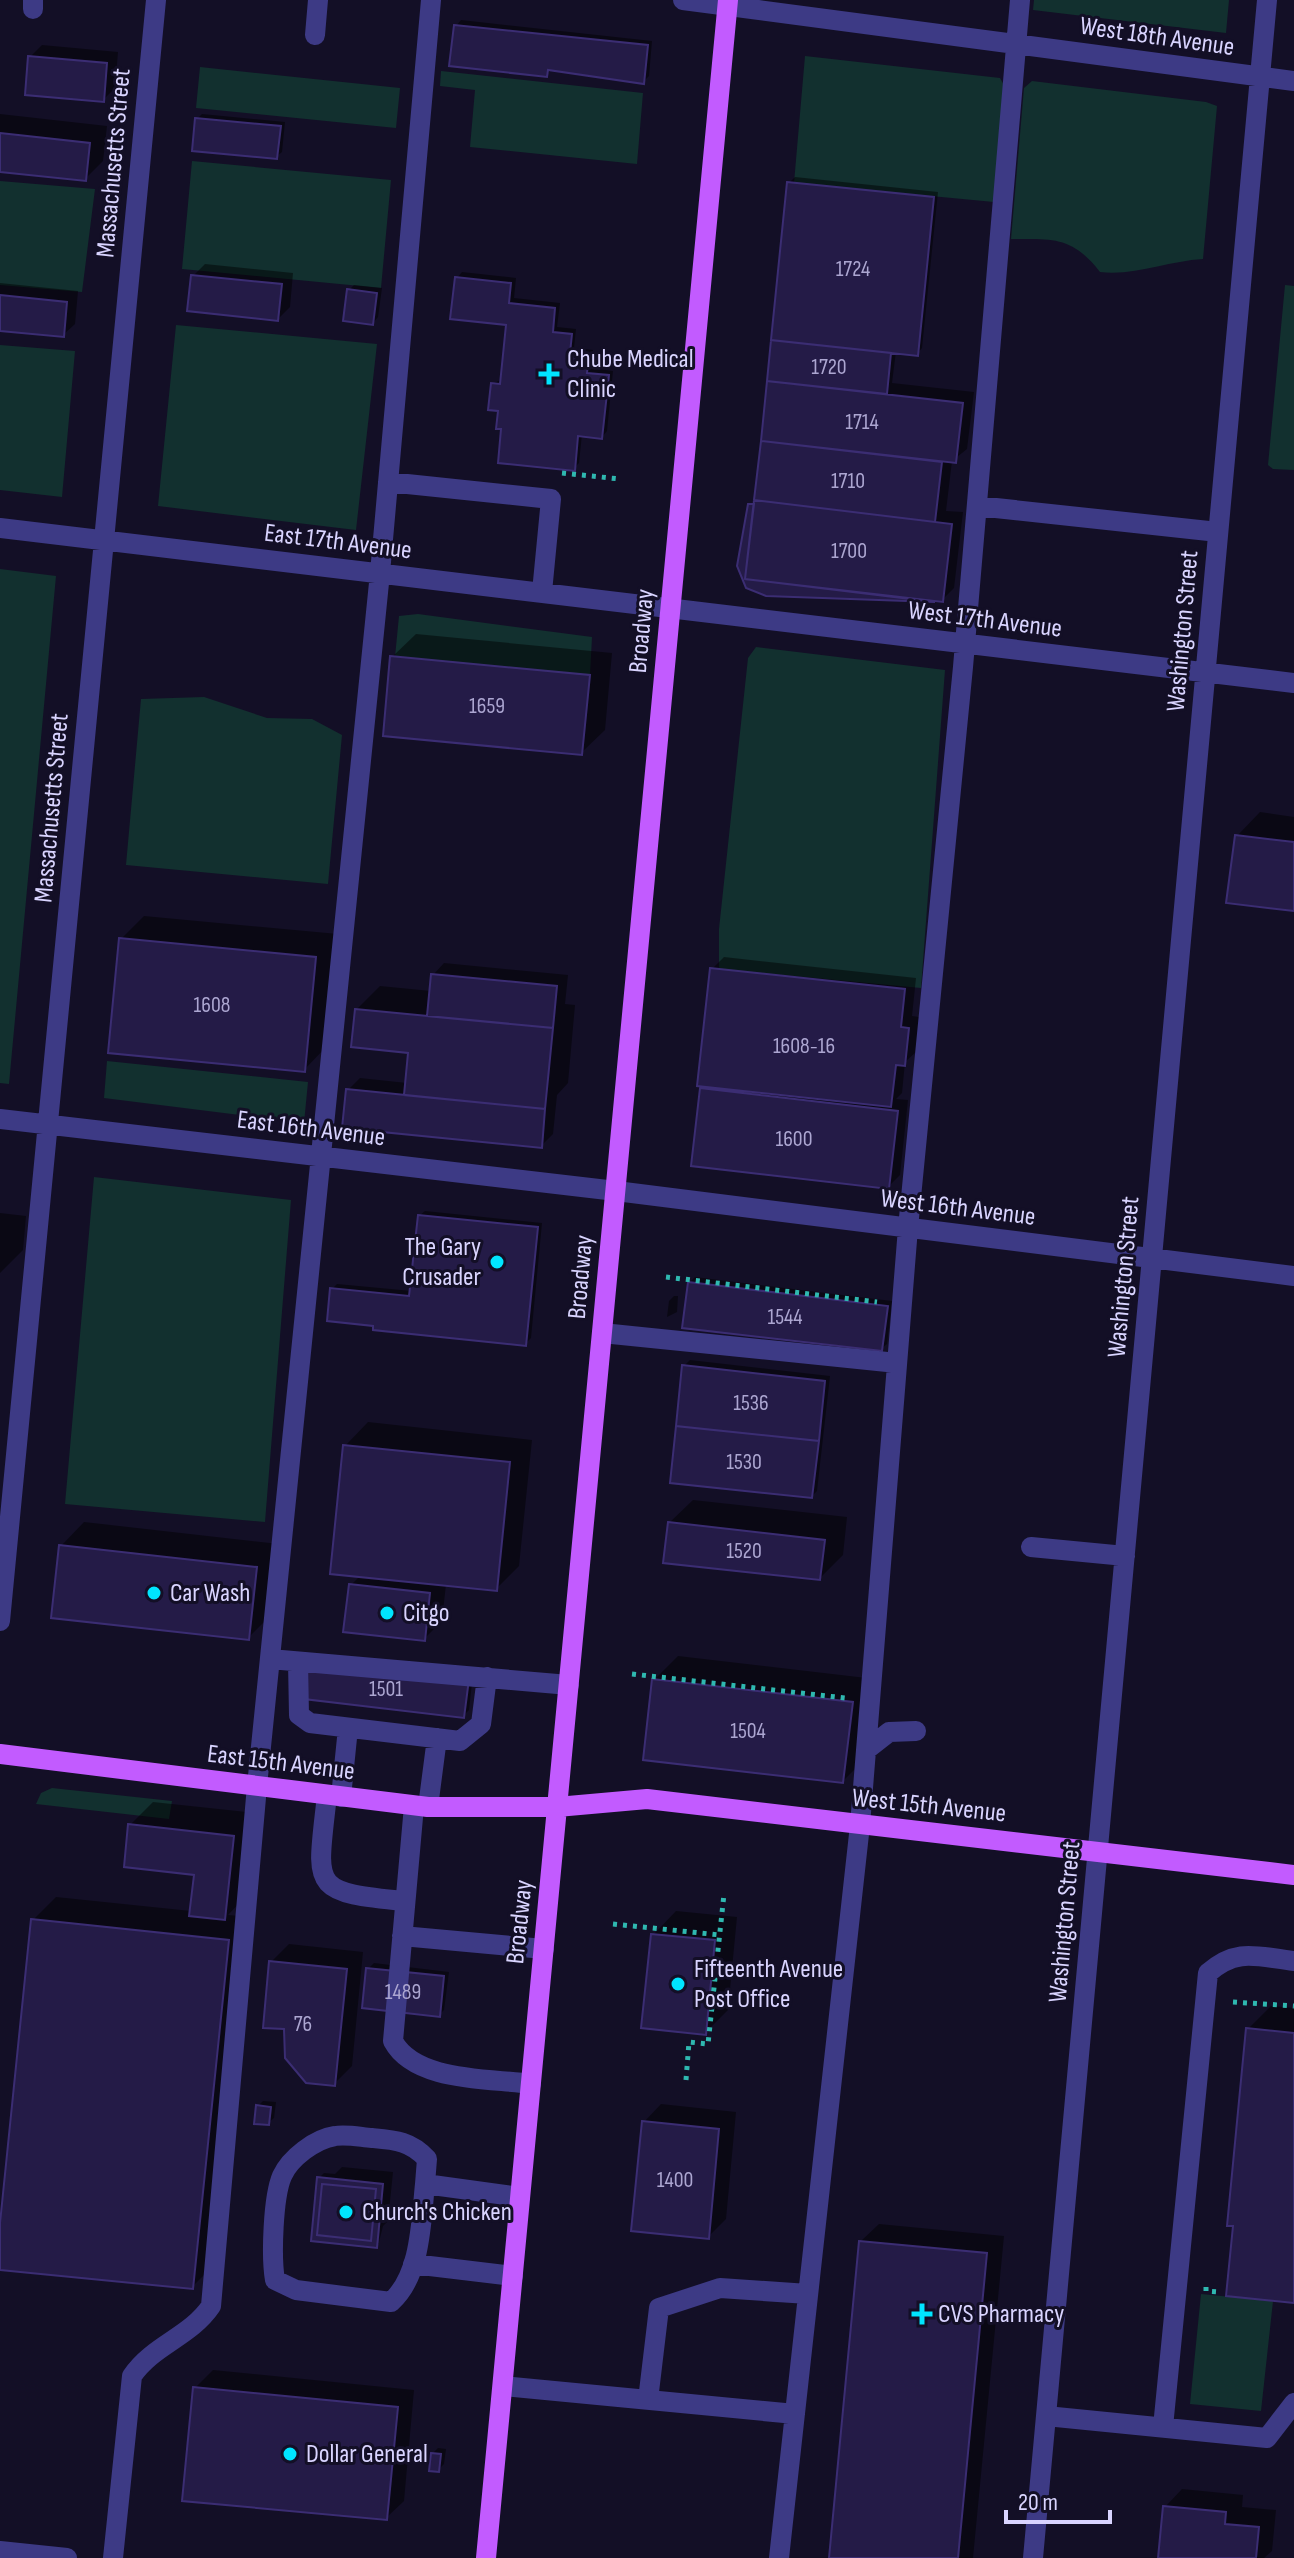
<svg xmlns="http://www.w3.org/2000/svg" width="1294" height="2558" font-family="'Sofia Sans Condensed',sans-serif">
<style>
.green{fill:#12302f}
.shadow{fill:#0007}
.building{fill:#241b47;stroke:#3b2d73;stroke-width:2;fill-rule:evenodd}
.lines{fill:none;stroke-linecap:round;stroke-linejoin:round}
.path{stroke:#2fb8b0;stroke-width:5;stroke-dasharray:4 6;stroke-linecap:butt}
.minor{stroke:#3d3a85;stroke-width:20}
.major{stroke:#c25bff;stroke-width:20}
.poi-dot{fill:#00e5ff;stroke:#130f26;stroke-width:3}
.labels{text-anchor:middle;dominant-baseline:central;stroke-width:6;stroke-linejoin:round;paint-order:stroke}
.number-label{font-size:22px;fill:#aca6d1}
.street-label{font-size:26px;fill:#d9d4ff;stroke:#130f26}
.poi-label{font-size:26px;fill:#d9d4ff;stroke:#130f26;text-anchor:start}
</style>
<rect width="100%" height="100%" fill="#130f26"/>
<!-- green -->
<path class="green" d="M1034,0H1229L1226,33L1033,10Z
M805,56L1000,78L1005,87L994,202L794,183Z
M200,67L400,88L396,128L196,108Z
M441,71L643,93L637,164L470,147L475,90L440,86Z
M1032,81L1206,102L1217,106L1203,259C1168,261 1135,276 1100,272C1072,236 1053,239 1011,239L1024,88Z
M192,161L391,180L381,288L182,269Z
M0,181L95,189L82,292L0,285Z
M1285,285L1294,286V470L1273,469L1268,465Z
M176,325L377,344L356,530L158,506Z
M0,345L75,351L62,497L0,490Z
M0,569L56,576L9,1084L0,1083Z
M418,614L592,637L590,675L395,657L399,616Z
M756,647L945,670L921,988L719,969V929L748,658Z
M204,697L267,718L312,719L342,735L328,884L126,865L141,699Z
M107,1061L308,1082L304,1123L104,1098Z
M94,1177L291,1200L265,1522L65,1504Z
M52,1788L172,1801L169,1819L36,1804L41,1793Z
M1201,2294L1273,2301L1261,2411L1190,2404Z"/>
<!-- shadow -->
<path class="shadow" d="M461,20L652,41L649,76L643,82L553,68L546,75L456,26Z
M42,45L118,52L115,88L103,100L30,57Z
M0,114L107,126L103,161L85,179L0,170Z
M202,114L285,122L282,152L276,157L197,119Z
M795,177L938,192L922,348L917,354L896,351L892,383L974,392L967,449L952,461L946,511L963,512L954,588L943,599L760,592L742,580L739,561L750,505L756,499L789,183Z
M205,264L293,273L290,307L278,319L193,276Z
M462,272L516,278L514,298L560,303L557,327L576,329L574,348L593,350L591,368L613,371L607,431L602,437L582,434L579,463L574,468L504,427L492,384L503,379L508,324L457,278Z
M0,283L78,291L75,324L63,335L0,329Z
M354,285L382,288L378,317L373,323L349,290Z
M416,634L612,653L605,730L581,753L392,657Z
M1260,812L1294,817V909L1237,836Z
M144,916L338,934L327,1046L304,1070L121,939Z
M724,957L916,978L912,1016L919,1017L916,1052L905,1062L902,1093L896,1099L908,1100L900,1175L888,1187L693,1164L712,969Z
M444,963L568,975L565,1004L575,1005L568,1083L557,1095L553,1134L541,1146L348,1090L360,1078L407,1083L410,1051L357,1009L380,986L431,991L433,975Z
M425,1211L542,1223L531,1338L525,1344L332,1289L337,1284L412,1291L419,1216Z
M0,1213L26,1216L23,1250L0,1273Z
M695,1277L892,1301L887,1344L881,1349L689,1283Z
M674,1296H678L677,1312L667,1317L669,1301Z
M690,1360L830,1376L817,1491L812,1496L684,1366Z
M368,1422L532,1440L519,1566L496,1589L446,1584L442,1621L424,1639L351,1585L361,1575L345,1446Z
M693,1500L847,1517L843,1555L820,1578L669,1523Z
M84,1522L279,1544L271,1615L248,1638L61,1546Z
M678,1656L875,1679L866,1758L843,1781L654,1680Z
M473,1674L469,1710L463,1716L306,1697Z
M153,1802L256,1813L247,1895L228,1915L251,1917L215,2264L192,2287L0,2268L33,1920L56,1897L191,1911L196,1873L130,1825Z
M676,1911L737,1917L728,2010L705,2033L653,1935Z
M289,1944L363,1952L352,2066L334,2084L286,2027L271,1962Z
M374,1963L449,1972L444,2010L439,2015L368,1969Z
M1271,2006L1294,2008V2301L1248,2029Z
M263,2101L276,2102L274,2118L268,2123L258,2106Z
M661,2104L736,2112L726,2219L708,2237L644,2122Z
M342,2167L393,2172L388,2221L383,2226L379,2242L380,2228L376,2233L375,2243H379L376,2246L319,2178L324,2173L335,2174Z
M879,2224L1004,2236L973,2558H831L861,2241Z
M213,2370L414,2390L404,2501L386,2518L195,2388Z
M438,2448L446,2449L444,2464L438,2470L433,2453Z
M1182,2489L1243,2495L1242,2507L1276,2510L1272,2551L1264,2558H1160L1165,2507Z"/>
<!-- building -->
<path class="building" d="M454,25L648,45L644,84L548,70L547,77L449,66Z
M28,56L107,63L104,102L25,95Z
M195,118L281,126L277,159L192,151Z
M0,133L90,143L86,181L0,172Z
M787,182L934,197L918,356L771,340Z
M191,275L282,284L278,321L187,311Z
M455,277L511,283L509,303L555,308L553,332L572,334L570,353L589,355L587,373L609,375L602,439L578,436L575,471L498,463L501,429H496L498,411L488,410L491,383L500,384L506,325L450,319Z
M347,289L377,293L373,325L343,321Z
M0,295L67,302L64,337L0,331Z
M771,340L891,353L887,394L767,381Z
M767,381L963,403L956,463L761,441Z
M761,441L942,462L935,522L754,500Z
M754,500L952,524L943,602L745,579Z
M748,504H754L745,579L935,602L766,596L746,588L737,566Z
M390,656L590,675L582,755L383,736Z
M1235,835L1294,842V911L1226,903Z
M119,938L316,957L305,1072L108,1053Z
M710,968L905,989L901,1027L909,1028L905,1066L896,1065L891,1107L697,1086Z
M431,974L557,986L553,1028L427,1016Z
M355,1009L553,1028L545,1109L404,1095L408,1053L351,1047Z
M700,1088L898,1111L889,1189L691,1166Z
M346,1089L545,1109L542,1148L342,1128Z
M418,1215L538,1227L526,1346L373,1330V1326L327,1321L330,1288L409,1296Z
M688,1282L888,1306L882,1351L682,1328Z
M682,1365L825,1381L819,1441L676,1426Z
M676,1426L819,1441L812,1498L670,1483Z
M343,1445L510,1462L497,1591L330,1574Z
M668,1522L825,1540L820,1580L663,1563Z
M59,1545L257,1567L249,1640L51,1618Z
M349,1584L430,1593L425,1641L343,1632Z
M308,1660L469,1679L464,1718L304,1699Z
M652,1679L853,1702L843,1783L643,1760Z
M128,1824L234,1836L225,1920L189,1916L194,1875L124,1867Z
M31,1919L229,1940L193,2289L0,2270V2223Z
M651,1934L715,1940L706,2035L641,2028Z
M269,1961L347,1969L335,2086L306,2083L285,2058L284,2029L263,2028Z
M366,1968L444,1976L440,2017L362,2008Z
M1246,2028L1294,2033V2303L1226,2296L1233,2226H1227Z
M256,2105L271,2107L269,2125L254,2124Z
M642,2121L719,2129L709,2239L631,2231Z
M317,2177L383,2184L377,2248L311,2241ZM322,2184L376,2189L371,2241L317,2235Z
M322,2184L376,2189L371,2241L317,2235Z
M859,2241L987,2253L958,2558H829Z
M193,2387L398,2407L387,2520L182,2501Z
M431,2453L441,2454L439,2472L429,2471Z
M1163,2506L1226,2512L1225,2524L1259,2527L1256,2558H1158Z"/>
<g class="lines">
<!-- path -->
<path class="path" d="M562,473L620,479
M666,1277L877,1302
M632,1674L845,1698
M613,1924L720,1935
M1233,2002L1294,2006
M686,2080L689,2042L708,2044L724,1894
M1206,2287V2291L1220,2292"/>
<!-- minor -->
<path class="minor" d="M683,0L1294,81
M33,9V0
M315,35L318,0
M388,482L551,499L542,592
M977,506L1218,532
M0,528L1294,683
M0,1119L616,1191L1294,1276
M602,1333L897,1363
M1031,1547L1125,1556
M0,1621L156,0
M270,1659L569,1685
M298,1662L299,1715L310,1723L460,1741L481,1724L487,1677
M866,1750L889,1732L916,1731
M327,1795C317,1888 308,1892 405,1901
M341,1797L348,1728
M414,1806L393,2041C415,2082 489,2078 531,2084
M428,1807L437,1738
M402,1936L544,1949
M425,2184C421,2222 421,2275 391,2302L296,2290L275,2280C271,2257 273,2197 282,2176C290,2158 315,2139 335,2136C346,2134 360,2137 372,2138C395,2140 411,2141 427,2159L425,2184L520,2197
M413,2264L513,2276
M503,2386L795,2414
M648,2400L659,2308L720,2288L808,2294
M1046,2416L1267,2438L1294,2403
M1163,2427L1208,1973C1237,1947 1258,1957 1294,1961
M0,2551L67,2558
M113,2558L132,2376C153,2345 190,2337 211,2306L257,1786L380,573L431,0
M779,2558L860,1825L908,1228L963,667L1020,0
M1033,2558L1267,0"/>
<!-- major -->
<path class="major" d="M0,1754L428,1807H557L647,1799L1294,1875
M486,2558L728,0"/>
</g>
<!-- markers -->
<g class="poi-dot">
<path d="M545 362h8v8h8v8h-8v8h-8v-8h-8v-8h8z"/>
<circle cx="497" cy="1262" r="8"/>
<circle cx="154" cy="1593" r="8"/>
<circle cx="387" cy="1613" r="8"/>
<circle cx="678" cy="1984" r="8"/>
<circle cx="346" cy="2212" r="8"/>
<path d="M918 2302h8v8h8v8h-8v8h-8v-8h-8v-8h8z"/>
<circle cx="290" cy="2454" r="8"/>
</g>
<g class="labels">
<!-- number labels -->
<g class="number-label">
<text x="853" y="269">1724</text>
<text x="829" y="367">1720</text>
<text x="862" y="422">1714</text>
<text x="848" y="481">1710</text>
<text x="849" y="551">1700</text>
<text x="487" y="706">1659</text>
<text x="212" y="1005">1608</text>
<text x="804" y="1046">1608-16</text>
<text x="794" y="1139">1600</text>
<text x="785" y="1317">1544</text>
<text x="751" y="1403">1536</text>
<text x="744" y="1462">1530</text>
<text x="744" y="1551">1520</text>
<text x="386" y="1689">1501</text>
<text x="748" y="1731">1504</text>
<text x="403" y="1992">1489</text>
<text x="303" y="2024">76</text>
<text x="675" y="2180">1400</text>
</g>
<!-- street labels -->
<g class="street-label">
<text transform="translate(1157 37) rotate(8)">West 18th Avenue</text>
<text transform="translate(114 163) rotate(-85)">Massachusetts Street</text>
<text transform="translate(338 542) rotate(7)">East 17th Avenue</text>
<text transform="translate(985 620) rotate(7)">West 17th Avenue</text>
<text transform="translate(642 631) rotate(-85)">Broadway</text>
<text transform="translate(1183 631) rotate(-85)">Washington Street</text>
<text transform="translate(52 808) rotate(-85)">Massachusetts Street</text>
<text transform="translate(311 1129) rotate(7)">East 16th Avenue</text>
<text transform="translate(958 1208) rotate(7)">West 16th Avenue</text>
<text transform="translate(581 1277) rotate(-85)">Broadway</text>
<text transform="translate(1124 1277) rotate(-85)">Washington Street</text>
<text transform="translate(281 1763) rotate(7)">East 15th Avenue</text>
<text transform="translate(929 1806) rotate(6)">West 15th Avenue</text>
<text transform="translate(520 1922) rotate(-84)">Broadway</text>
<text transform="translate(1065 1922) rotate(-85)">Washington Street</text>
</g>
<!-- poi labels -->
<g class="poi-label">
<text x="567" y="359">Chube Medical<tspan x="567" dy="30">Clinic</tspan></text>
<text x="481" y="1247" text-anchor="end">The Gary<tspan x="481" dy="30">Crusader</tspan></text>
<text x="170" y="1593">Car Wash</text>
<text x="403" y="1613">Citgo</text>
<text x="694" y="1969">Fifteenth Avenue<tspan x="694" dy="30">Post Office</tspan></text>
<text x="362" y="2212">Church's Chicken</text>
<text x="938" y="2314">CVS Pharmacy</text>
<text x="306" y="2454">Dollar General</text>
</g>
</g>
<!-- scale -->
<path d="M1006 2510v12h104v-12" fill="none" stroke="#d9d4ff" stroke-width="4"/>
<text x="1018" y="2510" font-size="24" fill="#d9d4ff" stroke="#130f26" stroke-width="6" paint-order="stroke">20 m</text>
</svg>
